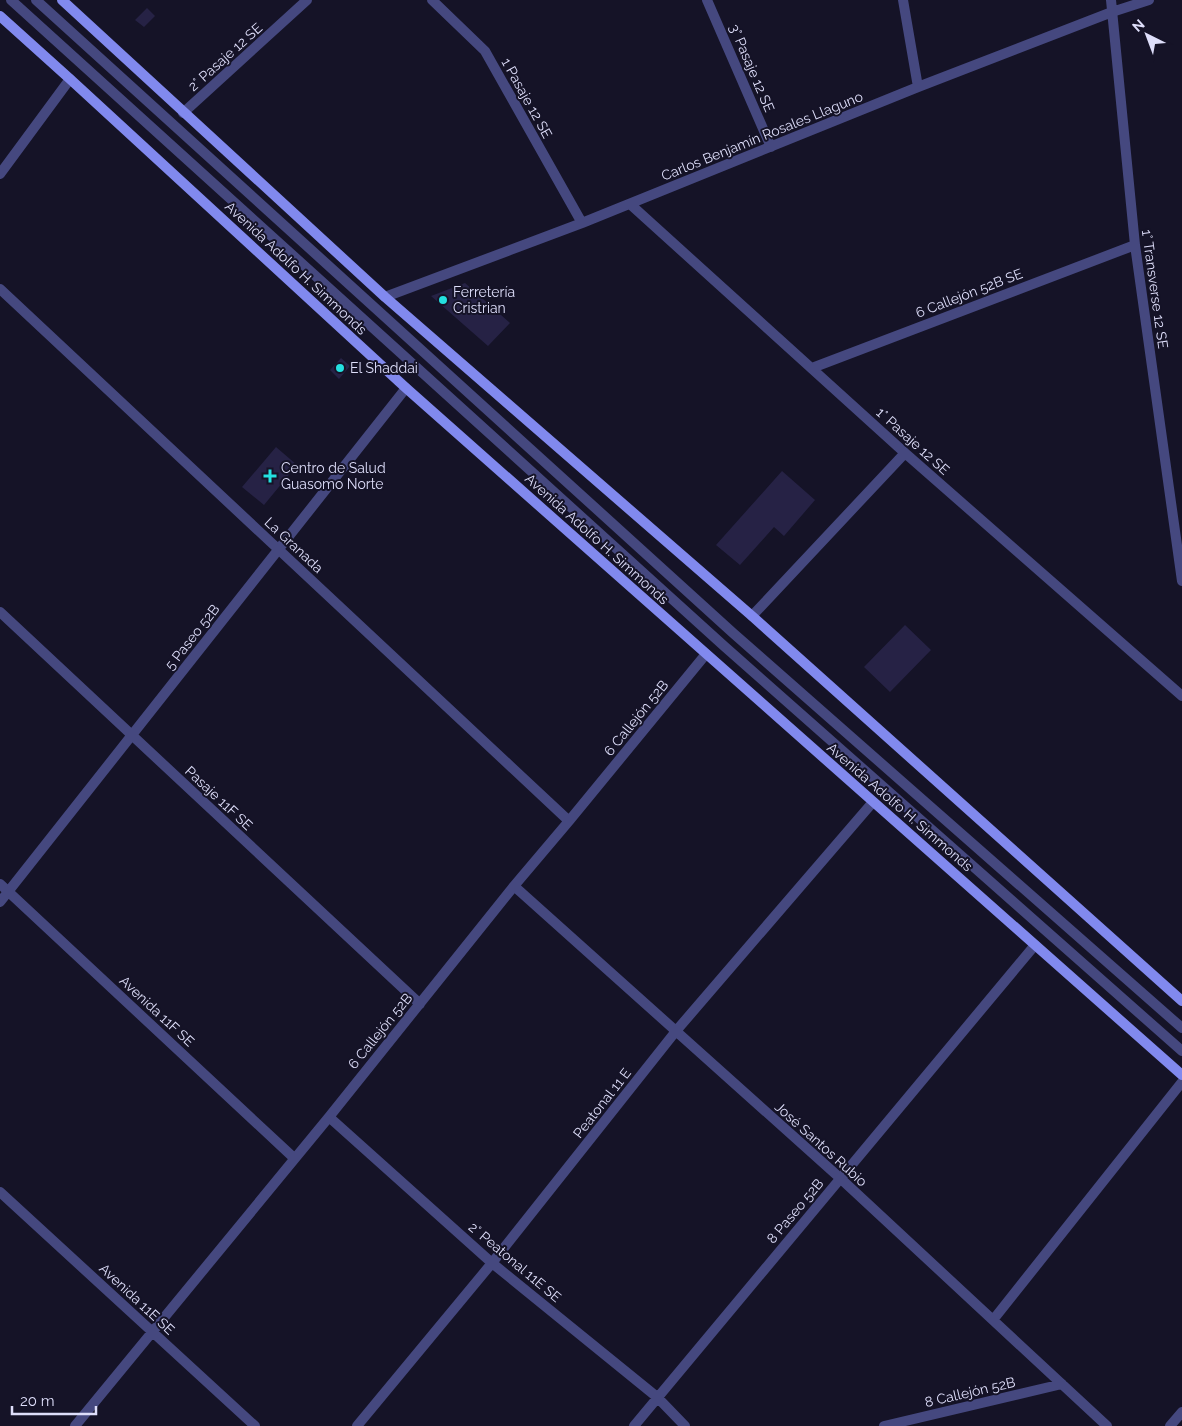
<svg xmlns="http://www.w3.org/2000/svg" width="1182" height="1426" font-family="Raleway,sans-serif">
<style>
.building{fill:#262245}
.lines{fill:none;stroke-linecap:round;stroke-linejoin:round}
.lane{stroke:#45487f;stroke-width:10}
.street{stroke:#45487f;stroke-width:10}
.secondary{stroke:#8189ee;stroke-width:10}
.poi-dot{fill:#24e0e0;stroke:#151327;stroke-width:2}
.labels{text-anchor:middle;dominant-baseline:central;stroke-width:4;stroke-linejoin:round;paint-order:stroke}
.street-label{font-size:14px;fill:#dedefa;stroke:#151327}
.poi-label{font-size:14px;fill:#dedefa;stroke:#151327;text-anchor:start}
</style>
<rect width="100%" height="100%" fill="#151327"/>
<!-- building -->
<path class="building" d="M147,8L155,16L144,27L135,20Z
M465,283L510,323L488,346L431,296Z
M341,358L350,366L339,379L330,370Z
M276,447L297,465L264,505L242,487Z
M782,471L815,500L784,536L774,527L740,565L716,545Z
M905,625L931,650L890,692L864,667Z"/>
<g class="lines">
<!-- lane -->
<path class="lane" d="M11,0L724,646L1182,1051
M36,0L733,633L1182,1028"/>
<!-- street -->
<path class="street" d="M432,0L485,51L582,223
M707,0L771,147
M903,0L918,87
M1111,0L1135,245L1182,581
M183,113L307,0
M0,174L70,79
M630,204L905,453L1182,696
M0,289L569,821
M385,297L582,223L918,87L1112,12L1149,0
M812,368L1135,245
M0,612L420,1004
M752,616L905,453
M0,884L294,1158
M514,886L840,1178L1107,1426
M0,902L406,388
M329,1117L492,1263L657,1397L685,1426
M0,1192L255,1426
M993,1320L1182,1082
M75,1426L329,1117L514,886L569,821L706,654
M357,1426L492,1263L676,1031L873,802
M634,1426L1035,945
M884,1426L1062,1384
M1170,1426L1182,1412"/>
<!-- secondary -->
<path class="secondary" d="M62,0L385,297L752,616L1182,1001
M0,16L70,79L406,388L1182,1075"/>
</g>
<!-- markers -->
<g class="poi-dot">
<circle cx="443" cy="300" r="5"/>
<circle cx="340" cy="368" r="5"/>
<path d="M267.5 468.5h5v5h5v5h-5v5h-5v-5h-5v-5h5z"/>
</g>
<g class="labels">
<!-- street labels -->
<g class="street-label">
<text transform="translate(225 57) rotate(-42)">2° Pasaje 12 SE</text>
<text transform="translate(752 68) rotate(67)">3° Pasaje 12 SE</text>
<text transform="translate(527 98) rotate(61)">1 Pasaje 12 SE</text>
<text transform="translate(762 136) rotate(-22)">Carlos Benjamín Rosales Llaguno</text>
<text transform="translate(296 268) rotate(43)">Avenida Adolfo H. Simmonds</text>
<text transform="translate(1155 289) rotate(82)">1° Transverse 12 SE</text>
<text transform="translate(969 293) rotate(-21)">6 Callejón 52B SE</text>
<text transform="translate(913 441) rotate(42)">1° Pasaje 12 SE</text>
<text transform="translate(597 539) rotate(42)">Avenida Adolfo H. Simmonds</text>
<text transform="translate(294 545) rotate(43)">La Granada</text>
<text transform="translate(192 637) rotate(-52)">5 Paseo 52B</text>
<text transform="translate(636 718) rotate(-51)">6 Callejón 52B</text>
<text transform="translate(219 798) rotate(43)">Pasaje 11F SE</text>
<text transform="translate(900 807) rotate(41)">Avenida Adolfo H. Simmonds</text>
<text transform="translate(157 1011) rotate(43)">Avenida 11F SE</text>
<text transform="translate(380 1031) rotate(-51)">6 Callejón 52B</text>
<text transform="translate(602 1103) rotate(-52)">Peatonal 11 E</text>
<text transform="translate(821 1144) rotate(42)">José Santos Rubio</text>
<text transform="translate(795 1211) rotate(-50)">8 Paseo 52B</text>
<text transform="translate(515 1262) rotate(40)">2° Peatonal 11E SE</text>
<text transform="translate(137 1299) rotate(43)">Avenida 11E SE</text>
<text transform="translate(970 1392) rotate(-13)">8 Callejón 52B</text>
</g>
<!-- poi labels -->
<g class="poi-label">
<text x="453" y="292">Ferretería<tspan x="453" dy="16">Cristrian</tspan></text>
<text x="350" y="368">El Shaddai</text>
<text x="281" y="468">Centro de Salud<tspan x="281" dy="16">Guasomo Norte</tspan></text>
</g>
</g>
<!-- north arrow -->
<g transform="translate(1147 35) rotate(318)" stroke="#151327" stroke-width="4" paint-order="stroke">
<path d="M0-4L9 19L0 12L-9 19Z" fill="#dedefa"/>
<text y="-8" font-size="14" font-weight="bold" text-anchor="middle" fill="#dedefa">N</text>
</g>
<!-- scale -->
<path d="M12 1406v8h84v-8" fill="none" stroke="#dedefa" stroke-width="2.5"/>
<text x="20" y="1406" font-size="15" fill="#dedefa" stroke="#151327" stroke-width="4" paint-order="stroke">20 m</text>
</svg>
